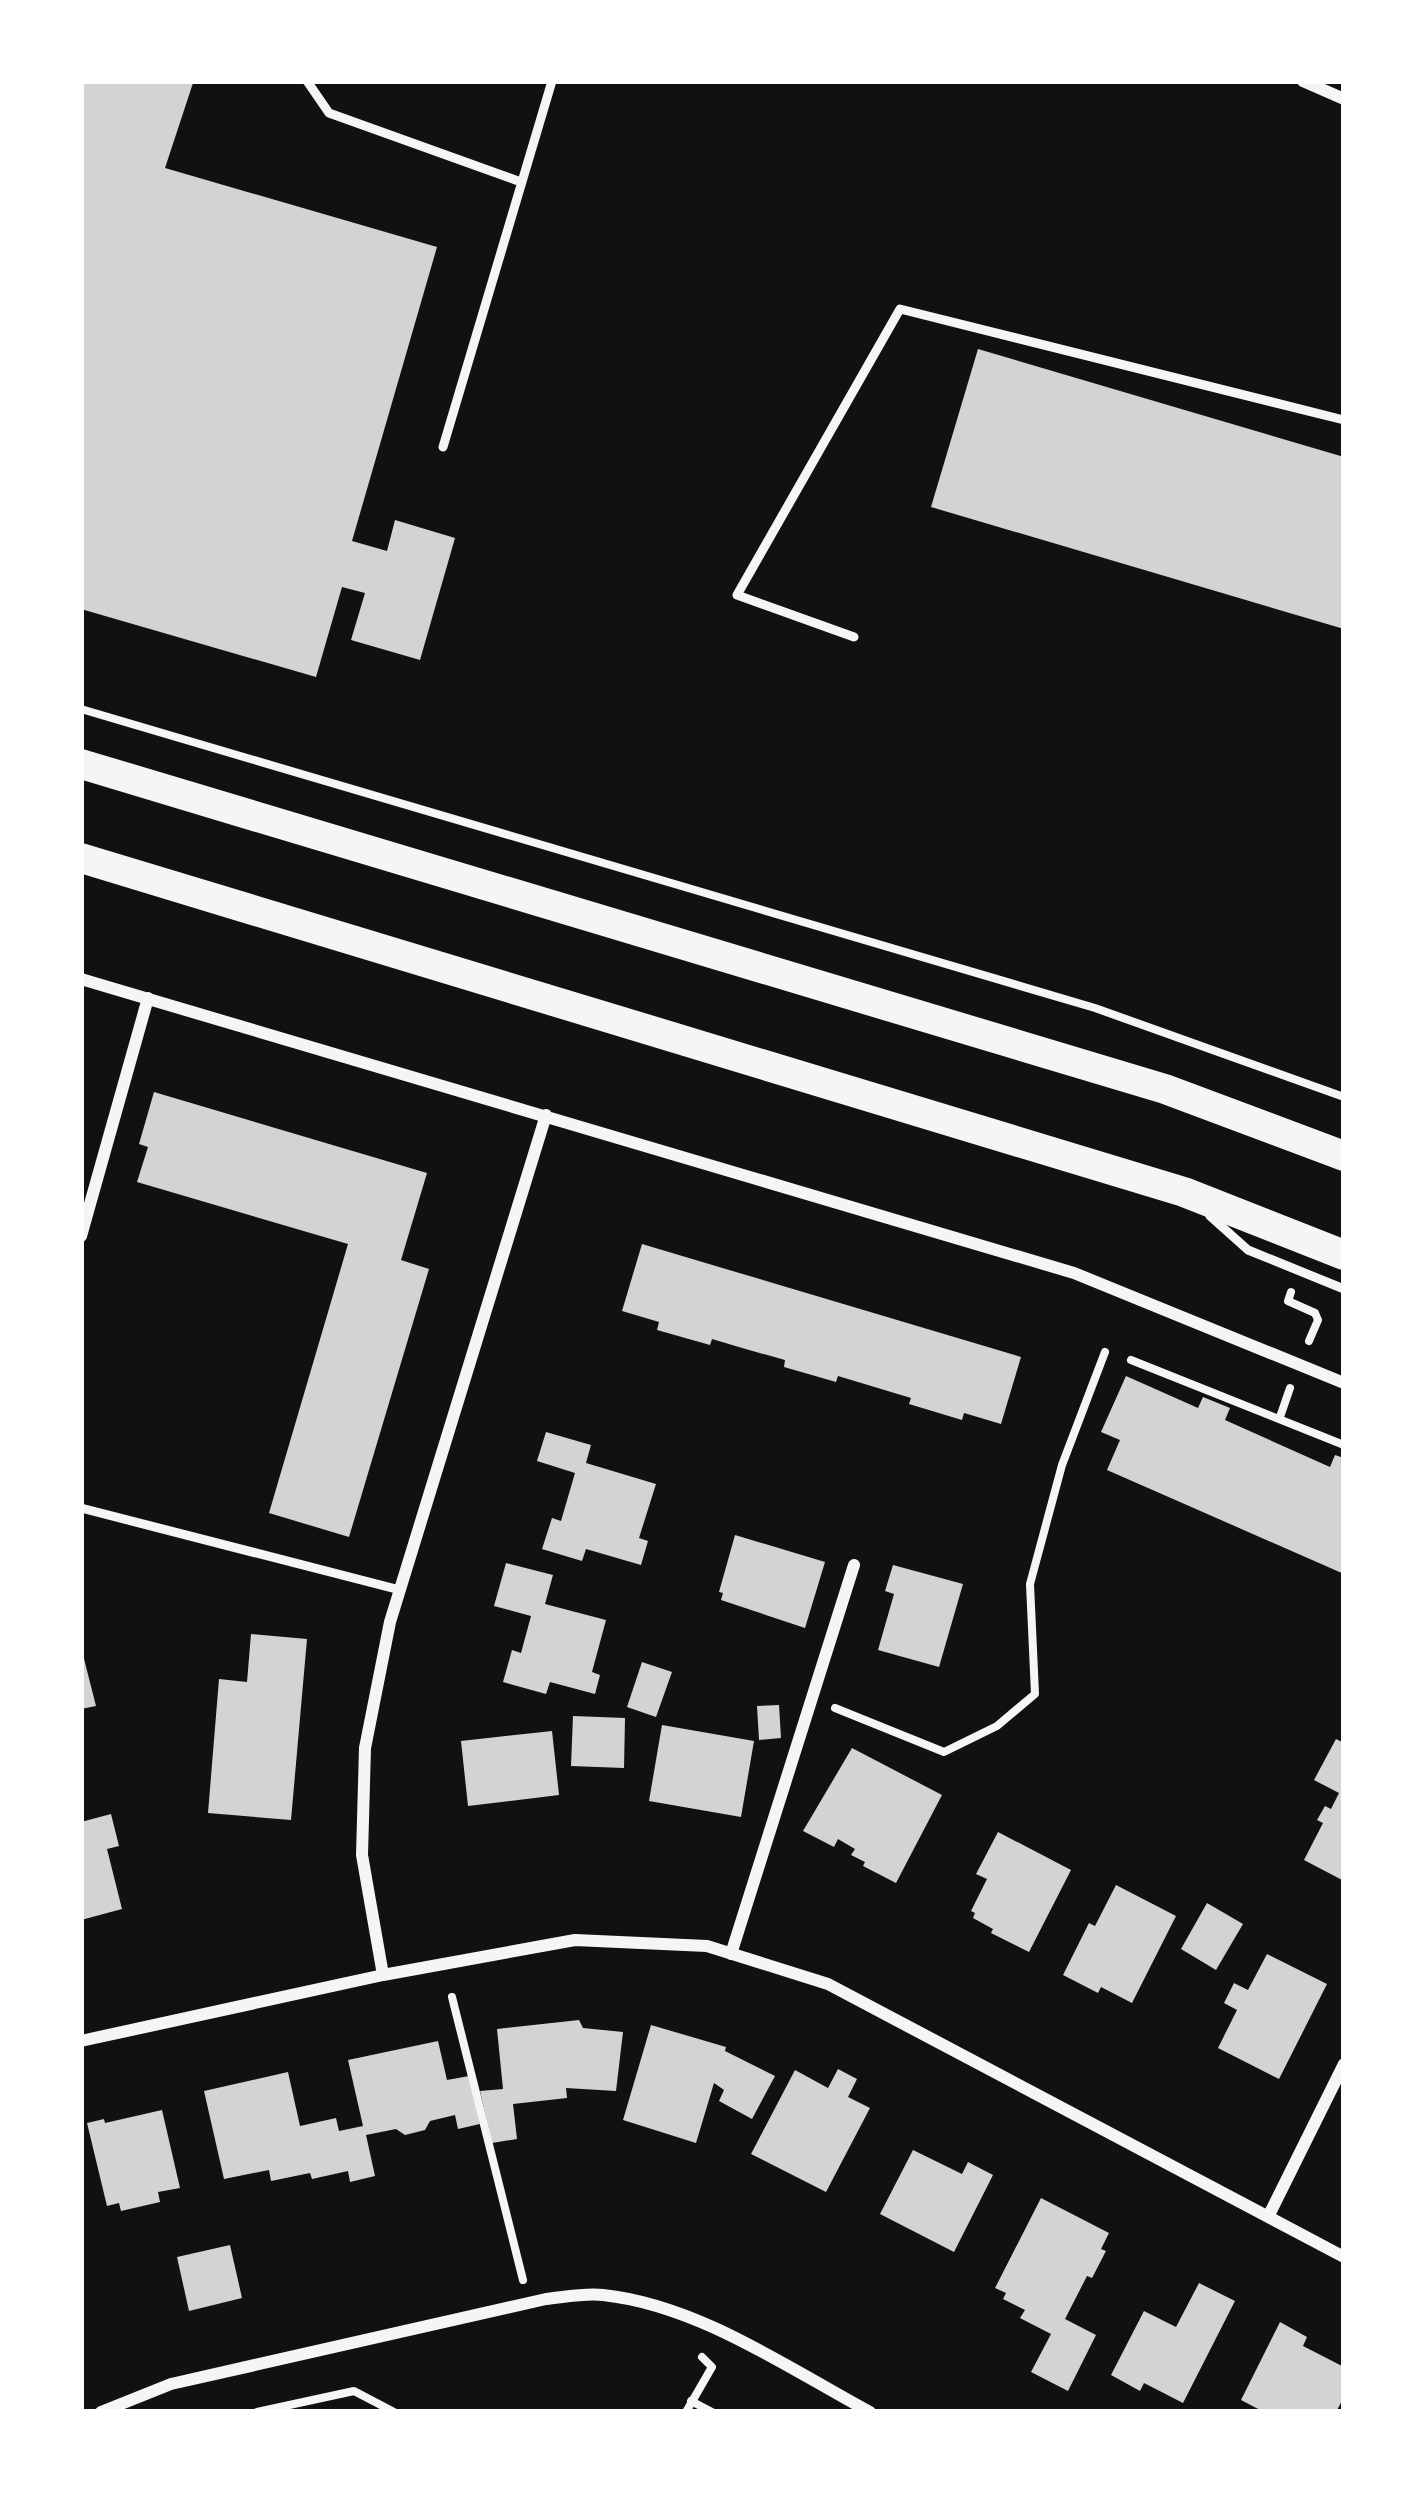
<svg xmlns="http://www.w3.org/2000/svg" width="1425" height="2493" font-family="Lato,sans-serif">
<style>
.building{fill:#d3d3d3}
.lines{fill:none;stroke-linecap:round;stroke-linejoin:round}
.path{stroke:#f5f5f5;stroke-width:8}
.service{stroke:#f5f5f5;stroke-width:9}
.minor{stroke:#f5f5f5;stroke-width:12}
.primary{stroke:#f5f5f5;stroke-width:30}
</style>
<rect width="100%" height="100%" fill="#111"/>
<!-- building -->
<path class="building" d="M81,81L193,83L165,168L437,247L352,541L387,551L395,520L455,538L420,660L351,640L365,593L342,587L316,677L81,609Z
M978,349L1344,457V629L931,507Z
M154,1092L427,1173L401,1260L429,1269L349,1537L269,1513L348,1244L137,1182L148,1147L139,1144Z
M642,1244L1021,1357L1001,1424L964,1413L962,1420L909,1404L911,1398L838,1376L836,1382L784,1367L785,1360L749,1350L712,1339L710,1345L657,1330L659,1322L622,1311Z
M1126,1376L1198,1408L1203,1397L1230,1408L1225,1420L1330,1467L1335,1455L1344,1458V1574L1107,1470L1120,1440L1101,1432Z
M546,1432L591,1445L586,1463L656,1484L639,1538L648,1541L641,1565L586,1549L582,1561L542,1549L552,1518L561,1521L575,1473L537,1461Z
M735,1535L825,1562L805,1628L721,1600L723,1593L719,1592Z
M506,1563L553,1575L545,1604L606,1620L592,1672L600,1675L595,1694L550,1682L546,1694L503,1682L512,1650L521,1653L531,1616L494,1606Z
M893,1565L963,1584L939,1667L878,1650L894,1594L885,1591Z
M251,1634L307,1639L291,1820L208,1813L219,1679L247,1682Z
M81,1647L96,1706L81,1709Z
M642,1662L672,1672L656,1717L627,1707Z
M779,1705L781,1738L759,1740L757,1706Z
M573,1716L625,1718L624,1768L571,1766Z
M662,1725L754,1741L741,1817L649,1801Z
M552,1731L559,1795L468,1806L461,1741Z
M1336,1739L1344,1743V1881L1304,1860L1323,1823L1317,1820L1325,1806L1331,1809L1339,1793L1314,1780Z
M852,1748L942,1795L896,1883L863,1866L865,1862L851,1855L855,1849L838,1839L834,1847L803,1831Z
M111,1814L119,1846L107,1849L122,1909L81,1920V1822Z
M998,1832L1071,1870L1029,1952L991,1933L993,1929L973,1918L975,1913L971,1911L987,1879L976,1874Z
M1116,1885L1176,1916L1132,2003L1101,1987L1098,1993L1063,1975L1089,1923L1095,1926Z
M1207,1903L1243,1924L1216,1970L1181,1949Z
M1267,1954L1327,1984L1279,2079L1218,2048L1237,2010L1224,2003L1234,1983L1248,1990Z
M579,2020L583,2028L623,2032L616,2091L566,2088L567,2098L513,2104L517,2139L492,2143L480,2091L503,2089L497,2029Z
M651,2025L726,2047L725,2051L775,2076L752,2119L719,2101L724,2090L714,2083L696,2143L623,2120Z
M438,2041L447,2080L469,2076L480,2124L458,2129L455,2115L430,2121L425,2130L405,2135L396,2129L366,2135L375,2176L350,2182L348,2171L312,2179L310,2173L271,2181L269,2170L224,2179L204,2091L288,2072L300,2126L336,2118L339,2131L363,2126L348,2060Z
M838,2069L857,2079L848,2097L870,2108L826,2192L751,2154L795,2070L828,2088Z
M162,2110L180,2188L158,2192L160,2202L121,2211L119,2203L107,2206L87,2123L104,2119L105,2123Z
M913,2150L962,2174L968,2162L993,2175L954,2252L880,2214Z
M1041,2198L1109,2233L1101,2249L1106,2251L1092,2278L1087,2276L1065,2319L1096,2335L1068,2391L1031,2372L1051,2334L1020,2318L1025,2310L1003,2299L1006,2293L995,2288Z
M230,2245L242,2298L189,2311L177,2257Z
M1199,2283L1235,2301L1183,2403L1144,2383L1140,2391L1111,2375L1144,2311L1176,2327Z
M1280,2322L1307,2337L1303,2346L1344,2367V2397L1336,2412H1264L1241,2400Z"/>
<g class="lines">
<!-- path -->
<path class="path" d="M81,709L1095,1008L1344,1097
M1291,1292L1288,1301L1315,1313L1318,1320L1309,1341
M1131,1360L1344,1445
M1280,1417L1290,1388
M835,1708L944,1752L997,1726L1035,1694L1030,1584L1062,1465L1105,1352
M452,1997L523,2280
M691,2401L712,2412
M257,2412L354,2391L394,2412
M686,2412L712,2367L702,2357"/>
<!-- service -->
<path class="service" d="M307,81L329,113L521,182
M443,447L552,81
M854,637L737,595L900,309L1344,420
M1210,1216L1248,1250L1344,1289
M81,1508L400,1590"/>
<!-- minor -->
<path class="minor" d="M1303,81L1344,99
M81,979L1074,1273L1344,1383
M81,1236L148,998
M731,1954L854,1565
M383,1975L362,1855L365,1748L390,1622L546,1115
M81,2041L383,1975L575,1940L707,1946L828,1984L1344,2257
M1268,2217L1344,2064
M101,2412L171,2384L546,2299C565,2297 585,2293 603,2295C698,2305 788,2368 870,2412"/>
<!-- primary -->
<path class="primary" d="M81,764L1165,1089L1344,1156
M81,858L1184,1192L1344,1255"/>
</g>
<!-- border -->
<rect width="1425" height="2493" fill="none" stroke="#ffffff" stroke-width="168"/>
</svg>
